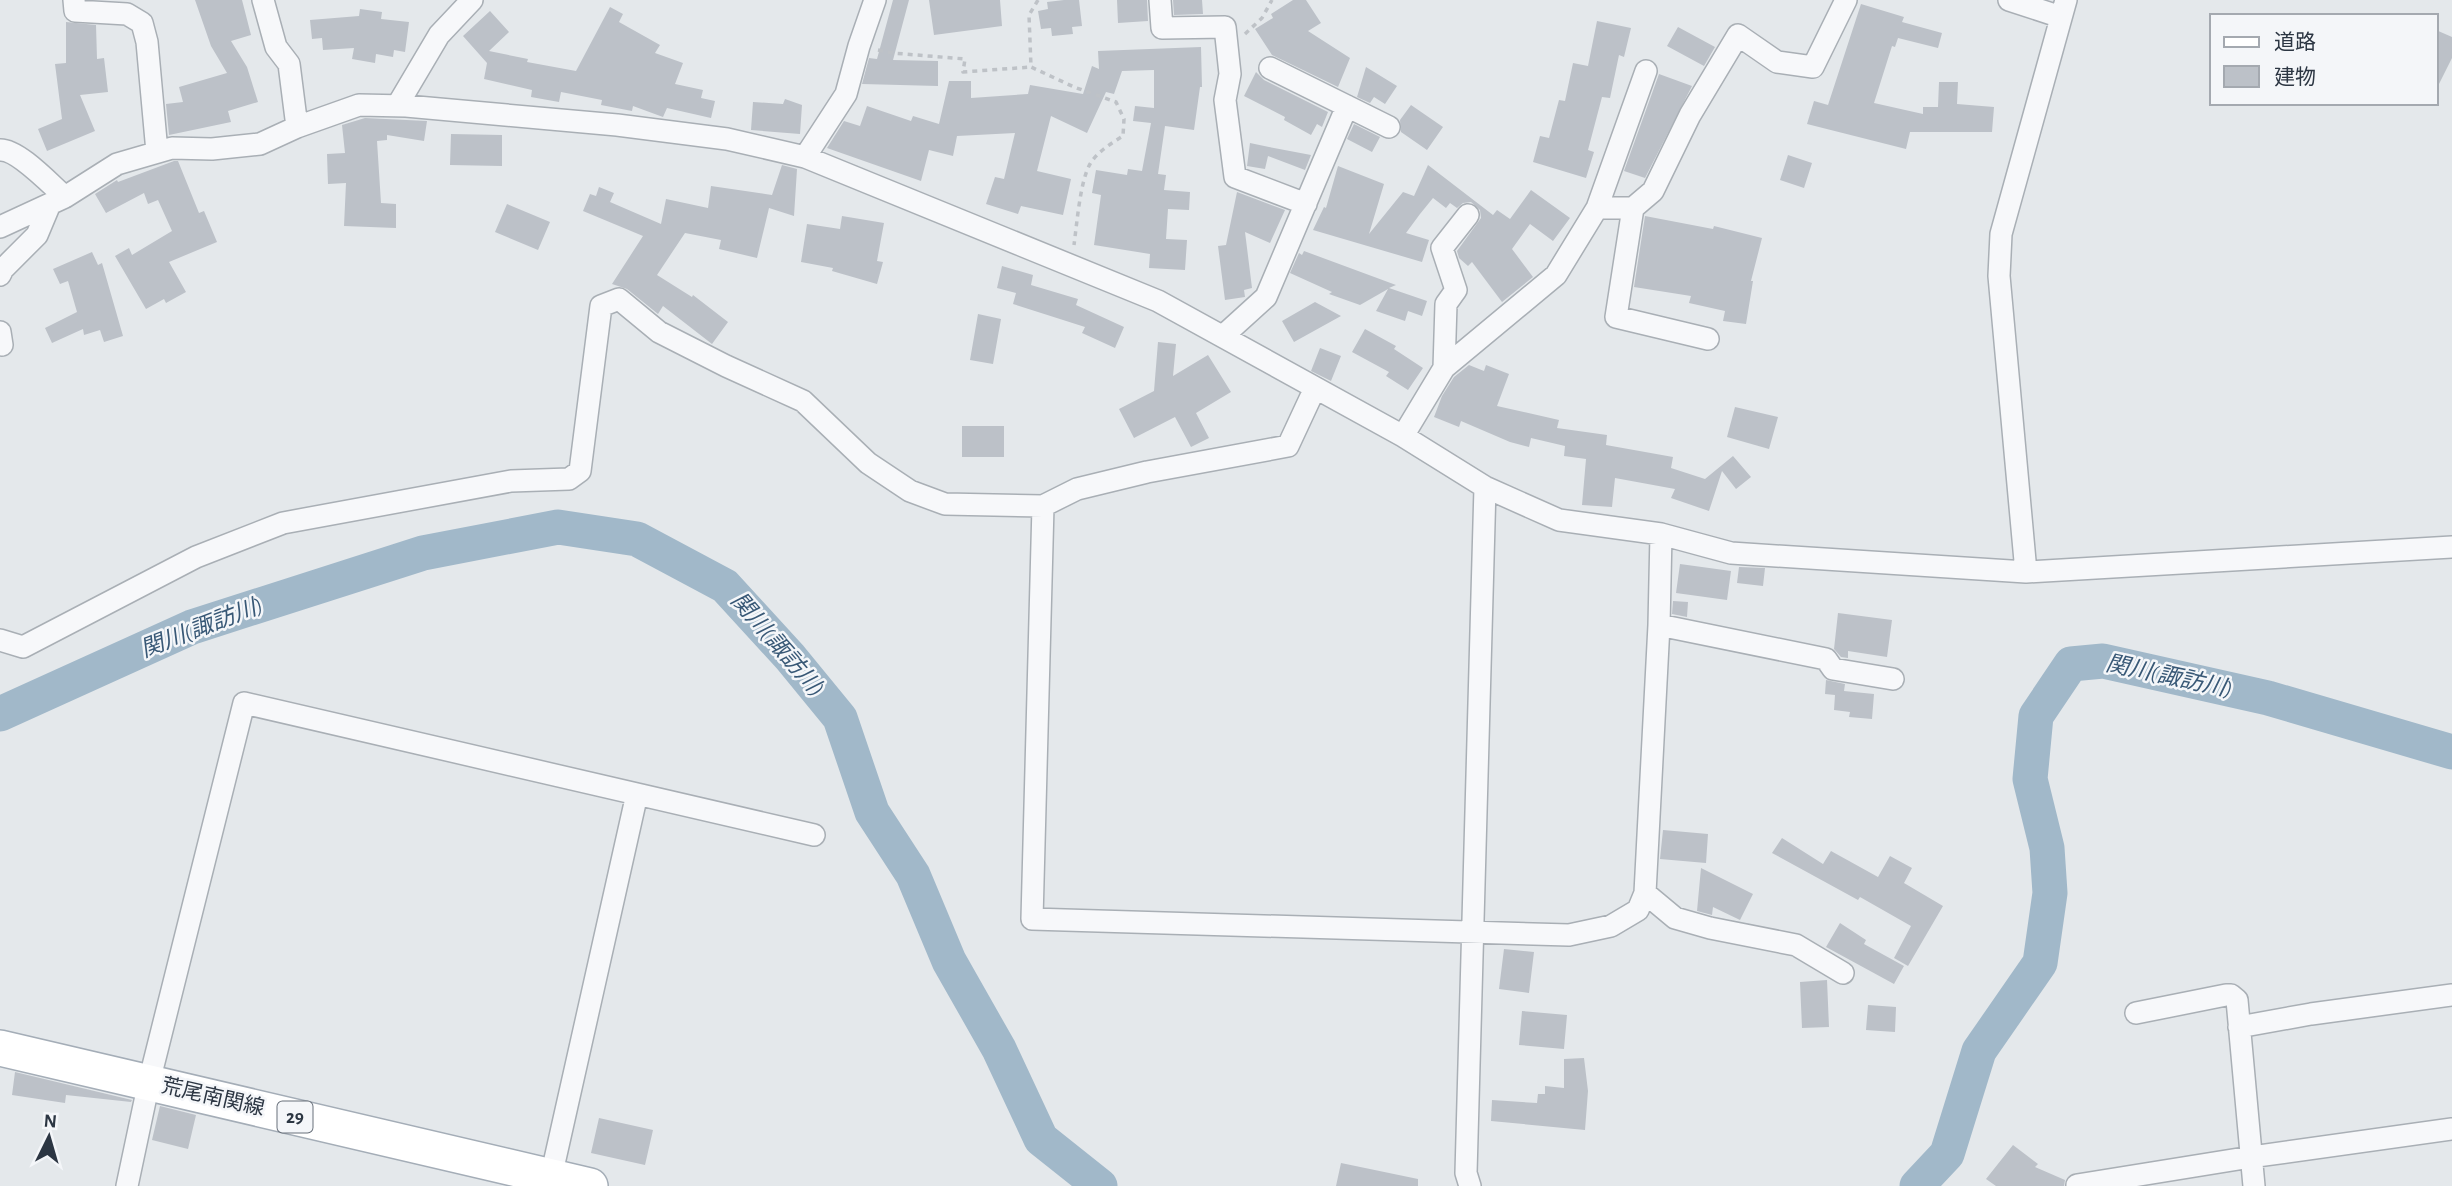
<svg xmlns="http://www.w3.org/2000/svg" width="2452" height="1186" font-family="'Alegreya Sans','Noto Sans JP',sans-serif">
<style>
.lines{fill:none;stroke-linecap:round;stroke-linejoin:round}
.river{stroke:#a1b8c9;stroke-width:35}
.building{fill:#bcc1c8}
.minor-casing{stroke:#a9afb5;stroke-width:24}
.primary-casing{stroke:#a4adb7;stroke-width:38}
.path{stroke:#bec2c7;stroke-width:3.5;stroke-dasharray:5 5;stroke-linecap:butt}
.minor{stroke:#f7f8fa;stroke-width:21}
.primary{stroke:#fff;stroke-width:35}
.labels{text-anchor:middle;dominant-baseline:central;stroke-width:5;stroke-linejoin:round;paint-order:stroke}
.shield{fill:#f4f6f9;stroke:#68707a;stroke-width:2}
.shield-label{font-size:19px;font-weight:bold;fill:#2c3643}
.street-label{font-size:21px;fill:#2c3643;stroke:#f4f6f9}
.water-label{font-size:23px;font-style:italic;fill:#385876;stroke:#f4f6f9}
</style>
<rect width="100%" height="100%" fill="#e4e8eb"/>
<g class="lines">
<!-- river -->
<path class="river" d="M0,714L192,627L423,553L558,527L637,539L725,586L790,657L840,718L872,812L913,875L949,961L999,1049L1041,1139L1100,1186
M1917,1186L1947,1154L1979,1051L2040,963L2050,893L2047,848L2030,779L2036,716L2071,664L2103,661L2268,698L2452,752"/>
</g>
<!-- building -->
<path class="building" d="M195,0H242L251,35L231,41L247,67L258,102L228,111L231,122L169,135L166,104L183,102L179,87L227,73L211,46Z
M893,0H909L893,60L938,61V86L862,84L869,58L877,59Z
M929,0H1000L1002,26L934,35Z
M1064,0H1079L1082,26L1072,27L1073,34L1052,36L1051,28L1041,29L1038,11L1048,9L1047,2Z
M1117,0H1147L1148,21L1118,23Z
M1173,0H1202L1203,14L1174,15Z
M1293,0H1306L1321,23L1308,31L1350,58L1338,87L1272,55L1255,29L1273,18L1271,14Z
M1861,4L1904,17L1902,22L1942,33L1938,48L1898,38L1895,47L1892,46L1874,103L1923,114V107H1938L1939,82H1958L1957,104L1994,107L1992,132H1910L1906,149L1807,124L1814,101L1828,105Z
M610,7L623,14L619,22L660,45L655,53L683,63L675,84L703,90L701,98L715,101L711,118L667,108L663,117L633,106L632,111L601,105L602,100L561,92L559,102L531,97L532,90L484,79L487,63L463,36L490,11L509,32L489,51L528,59L527,62L576,71Z
M360,9L382,12L381,19L409,22L405,52L394,50L393,57L376,54L375,63L352,59L354,48L323,50L322,38L312,39L310,20L359,16Z
M1597,21L1631,28L1624,57L1619,55L1610,98L1602,97L1588,150L1594,152L1586,178L1533,162L1540,136L1549,138L1559,100L1565,101L1573,63L1588,66Z
M66,22L96,25L97,59L104,58L108,92L80,95L95,131L47,151L38,129L62,119L55,64L66,63Z
M1678,27L1715,47L1704,66L1667,46Z
M2436,30L2452,37V58L2436,90Z
M1201,47L1202,87H1200L1194,130L1165,126L1158,174L1166,175L1164,190L1190,192L1189,210L1168,209L1166,239L1187,240L1185,270L1149,268L1150,254L1094,245L1101,195L1092,193L1096,170L1127,175L1128,169L1142,171L1151,123L1133,121L1135,106L1154,108V70L1122,71L1114,94L1106,92L1087,133L1051,116L1037,171L1071,179L1063,215L1021,206L1018,214L986,204L995,177L1004,179L1015,133L957,136L953,156L929,150L921,181L827,148L844,121L860,126L867,106L911,121L913,116L939,124L949,81H971V98L1028,94L1030,85L1083,94L1092,66L1099,69L1098,51Z
M1366,67L1397,86L1385,104L1374,97L1370,103L1357,97Z
M1256,72L1264,80L1328,112L1322,127L1317,124L1311,135L1284,120L1285,117L1244,96Z
M1659,74L1692,86L1645,178L1624,171Z
M785,99L802,105L800,134L751,130L753,102L783,104Z
M1411,105L1443,127L1427,150L1401,132L1400,120Z
M365,118L427,121L424,141L387,135V140L377,141L381,203L396,204V228L344,226L346,183L328,184L327,154L345,153L342,125Z
M1354,124L1380,137L1372,152L1347,139Z
M451,134L502,135V166L450,165Z
M1250,143L1269,147L1311,155L1305,170L1268,156L1265,169L1247,166Z
M1788,155L1812,163L1804,188L1780,180Z
M174,161H178L199,213L204,211L217,242L169,262L186,292L166,303L164,299L146,309L115,256L129,248L132,255L172,231L158,200L148,204L144,193L106,213L95,194L117,180L118,182Z
M782,165L797,169L794,216L769,208L757,258L719,249L721,240L685,233L657,275L692,297L693,295L728,322L712,344L663,306L658,314L627,289L612,284L643,236L583,211L590,194L596,196L599,187L614,193L610,202L661,224L666,199L708,208L711,186L772,195Z
M1428,165L1493,215L1497,210L1510,219L1531,190L1570,218L1553,241L1530,224L1512,249L1533,277L1502,302L1472,262L1468,266L1459,258L1457,251L1481,218L1480,210L1471,202L1463,203L1457,208L1450,203L1446,208L1433,198L1420,214L1406,233L1429,240L1422,262L1313,230L1324,207L1326,208L1338,166L1384,184L1369,234L1403,192L1414,196Z
M1237,192L1285,210L1270,243L1245,232L1252,288L1244,290L1245,297L1225,300L1218,246L1226,245Z
M507,204L550,222L538,250L495,232Z
M842,216L884,223L877,261L883,262L877,284L832,271L833,268L801,262L807,224L840,229Z
M1645,216L1713,229L1714,226L1762,238L1751,281H1753L1746,324L1723,321L1725,311L1689,303L1691,296L1634,287Z
M1304,251L1396,285L1389,288L1427,301L1422,316L1408,311L1405,321L1376,311L1388,289L1360,305L1329,294L1332,292L1290,273L1299,253L1302,255Z
M92,252L98,265L102,263L123,336L104,342L100,330L84,335L83,329L52,343L45,328L77,312L68,281L60,284L53,269Z
M1002,266L1033,275L1031,285L1078,299L1076,305L1124,327L1115,348L1082,333L1085,327L1013,304L1016,293L997,288Z
M1315,302L1341,316L1294,342L1282,321Z
M978,314L1001,319L993,364L970,360Z
M1365,329L1396,346L1394,349L1423,368L1408,390L1386,376L1389,372L1352,352Z
M1158,342L1176,344L1173,376L1208,355L1231,392L1196,413L1209,438L1191,447L1175,417L1134,438L1119,409L1154,391Z
M1320,348L1341,356L1331,381L1311,371Z
M1469,365L1484,371L1486,365L1509,374L1497,406L1559,420L1557,428L1607,435L1606,445L1673,457L1671,468L1705,479L1733,456L1751,477L1736,489L1722,471L1709,511L1671,498L1675,489L1615,478L1612,507L1582,505L1586,459L1564,456L1565,446L1531,438L1529,447L1510,442L1461,421L1459,427L1434,417L1442,396L1454,377Z
M1735,407L1778,417L1769,449L1727,437Z
M962,426H1004V457H962Z
M1680,564L1731,571L1727,600L1676,593Z
M1739,567L1765,568L1763,586L1737,583Z
M1673,601L1688,602L1687,617L1672,614Z
M1838,613L1892,620L1887,657L1848,651V658L1841,657L1834,649Z
M1826,680L1845,684L1844,691L1874,694L1872,719L1849,717L1850,712L1834,710L1835,695L1825,694Z
M1663,830L1708,834L1706,863L1660,859Z
M1782,838L1823,864L1831,851L1878,877L1890,856L1912,868L1904,883L1943,906L1908,966L1894,958L1911,926L1860,897L1858,900L1772,853Z
M1701,868L1753,894L1740,920L1713,907L1712,915L1697,911Z
M1840,923L1866,940L1864,944L1904,966L1894,984L1826,947Z
M1504,949L1534,952L1529,993L1499,989Z
M1827,980L1829,1027L1802,1028L1800,982Z
M1868,1005L1896,1007L1895,1032L1866,1030Z
M1522,1011L1567,1015L1564,1049L1519,1045Z
M1584,1058L1588,1091L1585,1130L1491,1121L1492,1100L1537,1103L1538,1094H1545V1086L1564,1088V1059Z
M15,1072L132,1100L131,1102L66,1095L65,1103L12,1095Z
M160,1106L196,1115L188,1149L152,1140Z
M599,1118L653,1130L645,1165L591,1153Z
M2013,1145L2038,1164L2035,1167L2065,1180L2064,1186H1996L1986,1179Z
M1341,1163L1418,1179V1186H1336Z"/>
<g class="lines">
<!-- minor casing -->
<g class="minor-casing">
<path id="minor" d="M74,0L75,11L127,14L142,23L147,42L157,152
M263,0L276,47L289,64L297,127
M1160,0L1162,28L1225,27L1230,74L1225,100L1235,177L1306,204
M2009,0L2061,17
M1270,68L1389,127
M397,106L439,35L472,0
M0,150C18,149 51,185 65,197
M805,157L846,94L859,46L875,0
M1597,208L1646,71
M1633,208L1616,317L1708,339
M0,227L65,197L117,164L172,148L212,149L260,144L297,127L359,105L406,106L617,125L727,139L805,157L1158,301L1403,436L1485,487L1559,520L1661,534L1731,553L2026,572L2452,547
M0,275L3,269L37,235L50,204
M0,332L2,345
M1223,336L1266,297L1347,106
M1444,368L1446,304L1456,290L1442,248L1468,215
M1403,436L1444,368L1556,275L1597,208H1633L1653,191L1690,115L1738,35L1777,62L1813,67L1846,0
M1043,506L1032,919L1569,935L1611,926L1638,910L1645,893L1659,625L1661,534
M2026,572L1999,276L2001,234L2066,0
M1659,625L1826,659L1833,669L1893,679
M0,640L23,647L196,557L283,523L511,481L569,479L580,471L601,306L619,299L659,332L726,366L803,401L868,463L910,491L945,504L1043,506L1077,489L1147,472L1288,446L1315,388
M1645,893L1675,918L1710,928L1796,945L1843,973
M2136,1013L2226,995H2231L2237,1000L2254,1186
M2239,1027L2311,1014L2452,995
M551,1177L637,794
M2077,1185L2251,1157L2452,1129
M127,1186L149,1082L244,703L814,835
M1470,1186L1466,1173L1485,487"/>
</g>
<!-- primary casing -->
<g class="primary-casing">
<path id="primary" d="M0,1048L590,1186"/>
</g>
<!-- path -->
<path class="path" d="M1038,0L1029,15L1031,67L1074,87L1116,102L1124,119L1123,136C1112,143 1097,152 1090,164C1080,182 1077,223 1074,245
M1245,34L1262,18L1272,0
M878,50L893,53L965,59L963,72L1031,67"/>
<!-- minor -->
<use href="#minor" class="minor"/>
<!-- primary -->
<use href="#primary" class="primary"/>
</g>
<g class="labels">
<!-- shield labels -->
<rect class="shield" x="277.5" y="1101.5" width="35" height="31" rx="5"/>
<g class="shield-label">
<text x="295" y="1117">29</text>
</g>
<!-- street labels -->
<g class="street-label">
<text transform="translate(213 1097) rotate(13)">荒尾南関線</text>
</g>
<!-- water labels -->
<g class="water-label">
<text transform="translate(202 628) rotate(-21)">関川(諏訪川)</text>
<text transform="translate(777 645) rotate(49)">関川(諏訪川)</text>
<text transform="translate(2169 677) rotate(12)">関川(諏訪川)</text>
</g>
</g>
<!-- legend -->
<rect x="2210" y="14" width="228" height="91" fill="#f4f6f9" stroke="#a4a9b0" stroke-width="2"/>
<rect x="2224" y="37" width="35" height="10" fill="#ffffff" stroke="#a4a9b0" stroke-width="2"/>
<text x="2274" y="49" font-size="21" fill="#2c3643">道路</text>
<rect x="2224" y="66" width="35" height="21" fill="#bcc1c8" stroke="#a4a9b0" stroke-width="2"/>
<text x="2274" y="84" font-size="21" fill="#2c3643">建物</text>
<!-- north arrow -->
<g transform="translate(49 1137) rotate(5)" stroke="#f4f6f9" stroke-width="5" paint-order="stroke">
<path d="M0-5L12 26L0 18L-12 26Z" fill="#2c3643"/>
<text y="-10" font-size="19" font-weight="bold" text-anchor="middle" fill="#2c3643">N</text>
</g>
</svg>
